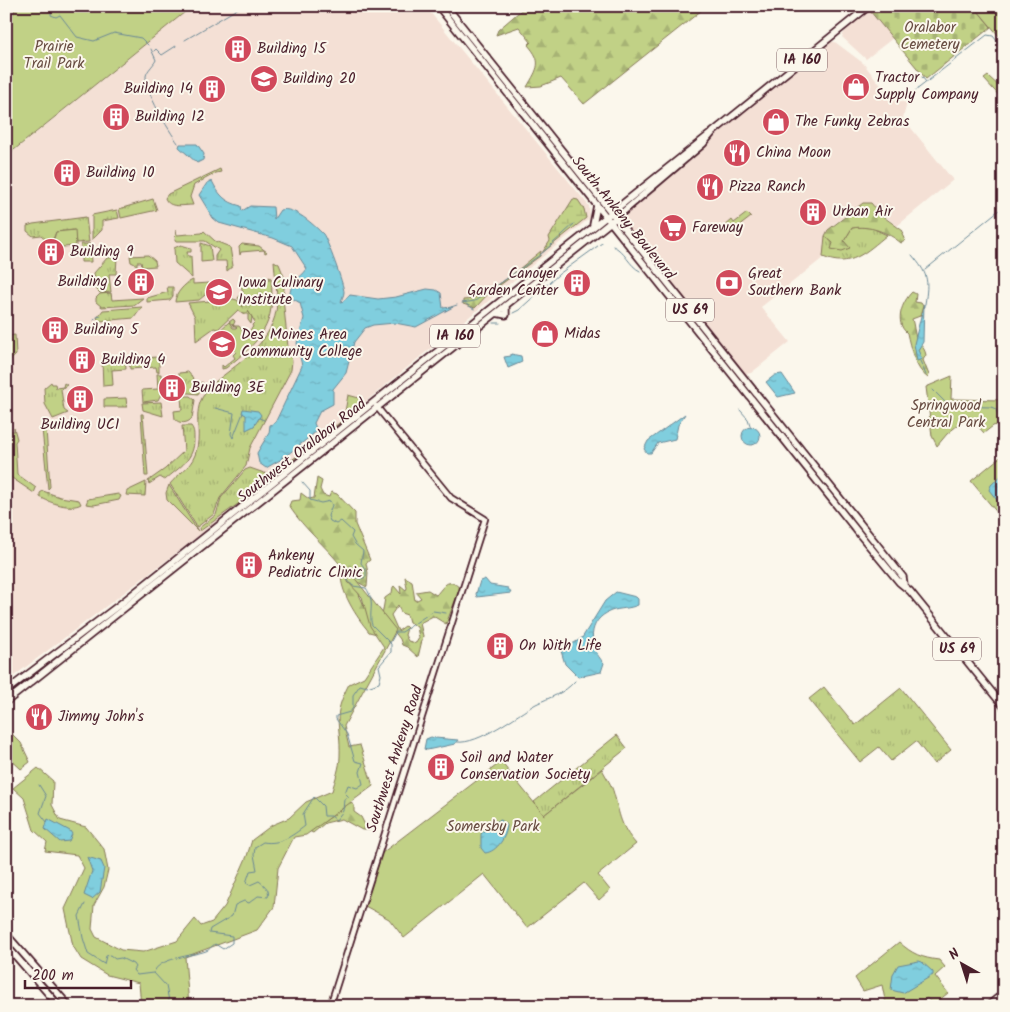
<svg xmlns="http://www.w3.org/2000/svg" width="1010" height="1012" font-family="Kalam,sans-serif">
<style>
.built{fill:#f4e0d5}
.grass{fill:url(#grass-tufts);stroke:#867858}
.forest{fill:url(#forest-firs);stroke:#867858;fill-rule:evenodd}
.wetland{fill:url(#wetland-marsh);stroke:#867858}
.cemetery{fill:url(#cemetery-stones);stroke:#867858}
.park{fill:#c1d186;stroke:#867858}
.water{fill:url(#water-ripples);stroke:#6a8896}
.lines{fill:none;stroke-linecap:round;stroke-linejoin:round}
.stream{stroke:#6a8896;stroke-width:1}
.tertiary-casing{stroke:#4a1f2b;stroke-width:8}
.primary-casing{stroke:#4a1f2b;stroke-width:9}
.tertiary{stroke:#fbf7ec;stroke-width:4.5}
.primary{stroke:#fbf7ec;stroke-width:5.5}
.labels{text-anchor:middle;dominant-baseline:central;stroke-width:4;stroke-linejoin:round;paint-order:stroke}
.shield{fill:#fbf7ec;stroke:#7f6065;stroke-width:1}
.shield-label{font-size:14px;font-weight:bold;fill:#4a1f2b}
.park-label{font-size:15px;fill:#684c42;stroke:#fbf7ec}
.poi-label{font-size:15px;fill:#4a1f2b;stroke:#fbf7ec;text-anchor:start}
.street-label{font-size:15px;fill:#4a1f2b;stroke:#fbf7ec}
</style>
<defs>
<pattern id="grass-tufts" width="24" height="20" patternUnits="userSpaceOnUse" patternTransform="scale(1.25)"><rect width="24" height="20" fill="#c1d186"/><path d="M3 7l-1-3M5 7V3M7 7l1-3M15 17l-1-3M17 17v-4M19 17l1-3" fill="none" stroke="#a7b374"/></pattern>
<pattern id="forest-firs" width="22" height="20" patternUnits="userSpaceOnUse" patternTransform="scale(1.25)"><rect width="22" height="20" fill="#c1d186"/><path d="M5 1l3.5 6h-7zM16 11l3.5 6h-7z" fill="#a7b374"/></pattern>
<pattern id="wetland-marsh" width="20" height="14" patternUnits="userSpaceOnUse" patternTransform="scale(1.25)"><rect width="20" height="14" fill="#c1d186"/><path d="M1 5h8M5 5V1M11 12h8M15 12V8" fill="none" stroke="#a7b374"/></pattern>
<pattern id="cemetery-stones" width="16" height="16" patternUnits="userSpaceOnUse" patternTransform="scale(1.25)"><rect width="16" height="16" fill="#c1d186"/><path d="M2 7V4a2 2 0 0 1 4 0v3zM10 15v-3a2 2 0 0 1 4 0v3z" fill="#a7b374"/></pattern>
<pattern id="water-ripples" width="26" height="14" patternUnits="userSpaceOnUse" patternTransform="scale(1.25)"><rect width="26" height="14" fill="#80cede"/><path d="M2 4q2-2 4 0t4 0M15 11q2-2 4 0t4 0" fill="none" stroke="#70b0bf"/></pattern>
</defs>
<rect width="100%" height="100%" fill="#fbf7ec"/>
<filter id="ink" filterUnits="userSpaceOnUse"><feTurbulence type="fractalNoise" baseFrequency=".02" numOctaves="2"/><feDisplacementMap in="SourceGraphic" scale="10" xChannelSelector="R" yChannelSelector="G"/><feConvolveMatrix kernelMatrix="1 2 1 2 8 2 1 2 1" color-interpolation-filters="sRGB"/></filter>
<g filter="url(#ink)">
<!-- built -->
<path class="built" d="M181,6H425L589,206L590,218L288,465L191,542L6,682V150L10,154L190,8Z
M870,11L893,38L866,59L842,37L846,29Z
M831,42H835L863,63L883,88L895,100L907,103L903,118L953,180L897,226L878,211L861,207L853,209L828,230L833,250L761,307L790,342L751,373L745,374L627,228L624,221L625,215L635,204L753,104Z"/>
<!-- grass -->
<path class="grass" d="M220,169L221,172L216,173L194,185L190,197L193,205C183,205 169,209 165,198L168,194Z
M153,199L157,210L121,218L119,209Z
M117,210L119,218L102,221V230L92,240V215Z
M86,217L89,242L76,243L74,230L56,232L51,244L41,235L33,236L27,231V226L33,224Z
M858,227L872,228L887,235C866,252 850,269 823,257L825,236L833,243L844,241L852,228Z
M176,230L177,235L202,233L204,231L215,241L230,247L233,266L227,271L226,261H215V256L219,250L205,241H175Z
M201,243L210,246L212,261L201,262Z
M81,244H90L91,262H81Z
M242,244L259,246L267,252L265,253L264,250L241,252L240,255L239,247Z
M181,245L191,248V252H187L188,256H191L192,278L175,263L174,248Z
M148,255L155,261L156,266L142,267L141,262H137V265L131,262L130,256Z
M117,257L116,274H109L111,292L100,293L96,289L94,273L107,258Z
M274,261L279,264L285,279L283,298L288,347L292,361L291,370L250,448L246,466L220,498L214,514L197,527L170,484C178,474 190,468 195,455C205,428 186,408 214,383L220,391L228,385L224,380L217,385L215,382C241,361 275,341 277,303C277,289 275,275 274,261Z
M269,277L271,278C276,326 261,340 226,368L222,369V365L224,367L235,358L233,355L236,352L219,331L229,322L233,328H237L229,322L233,319L235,321L233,326H239L245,334L253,327L252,325L255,322L248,311L252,317L251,324L248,320V314H244L238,310L218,329L214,328L196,341L195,317L188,303L233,299L237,300L243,307L238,298L243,292L240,283L269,280Z
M193,280V284L209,283L210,291L199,300L175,302C175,294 185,283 193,280Z
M167,287H173V296L170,300L147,302V298L168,292Z
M111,293L112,300L143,298L134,305L102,307L96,302V298L100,294Z
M142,307L134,318L100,321L97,318L103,310Z
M15,335L16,355L6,364V336Z
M155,357L159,360V372H157L156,367L130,369L129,358L136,360Z
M125,358L126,369L112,370L113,385L103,386L102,361Z
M188,372L198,384L202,382L204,384L198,394L180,392L179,373Z
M157,374H161L162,392L158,400L143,402L142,390L158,389Z
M51,382L52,384H55L56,388L63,387L64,383L67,385L61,389L64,410L68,413L53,419L45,404L44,388Z
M348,395L359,398L364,403L245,499L200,531L199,528L216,515L221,498L245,470L250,468L267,474L276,472L339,424L344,417Z
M181,396H190L195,400L192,418C188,424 179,424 175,419L174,411L182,410Z
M126,398L127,407H104V399Z
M161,402L163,416L143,410L142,403Z
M141,414H143L148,476H145Z
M182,426H191C194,430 194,433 194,438C195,460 179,467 165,480L160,477L149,484L148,481L165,469L184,451Z
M14,428L17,439L15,442L17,474L36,488L34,493L6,474V431H14Z
M42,429H46L50,487L48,489Z
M146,482L145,496L126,495L127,491Z
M169,485L198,531L167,500L166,493Z
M43,491L60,497L79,500L81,504C71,510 50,503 40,497V493Z
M118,494L121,496L119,500L94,505L86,504L88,499Z
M824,687L855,725L901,688L951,750L934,764L916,741L891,761L879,747L860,762L809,699Z
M617,735L627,748L544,815L534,802Z"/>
<!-- forest -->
<path class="forest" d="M526,6H707L584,104L561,78L541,86L527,87C538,68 543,62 528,45L531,42L519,27L496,35L498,30Z
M863,203H871L881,215L903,231L902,234L905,241L901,243C888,232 869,225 852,228L844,241L850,248L842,251L831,249L833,243L825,236L828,230Z
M541,251L540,256L489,293L475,308L463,304V300C486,300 522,266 541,251Z
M912,292L916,294L915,302L921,303L923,306L920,316L912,319C914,326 914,331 916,338C918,345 924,345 926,355L923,360L929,375L928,378C915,369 910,347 907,333C894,322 902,302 912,292Z
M317,478L322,481L320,489L323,495L329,497L331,492L337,494L355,513V524L370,560L366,563L368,573L367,587L352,579L377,634L369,632L366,628C355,615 335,583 343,568C326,546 304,529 289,506L291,501L300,500L301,493L309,499L314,498Z
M405,577L412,581L415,601L421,598L416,592L428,590L436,595C444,587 447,576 460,588L446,624L433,616L420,623L423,636L418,657L407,647L402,645L400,639L382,616L385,598L392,593L393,587L394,586L401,594L400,585L406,590L407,588ZM398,605L401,613L407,615L409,622L417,627L419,638L416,643L408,641L405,635L407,628L405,626L398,631L391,615Z
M349,802L354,805V812L361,817L365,825L372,828L370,830H362L342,819L325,823L313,833L309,831L334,815L332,811H340Z"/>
<!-- wetland -->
<path class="wetland" d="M573,199L578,200L584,209L586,218L542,253L550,241L549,237Z"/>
<!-- cemetery -->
<path class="cemetery" d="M875,6H974L991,27L926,79L870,11Z"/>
<!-- park -->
<path class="park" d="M16,6H181L190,8L9,154L6,150V31Z
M974,6H1004V42Z
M988,76L1001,88L1004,86V101L984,79Z
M747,213L751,217L729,234L724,227L732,220L734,223Z
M75,230L76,246L51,248L56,232Z
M952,376L951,399L1003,400L1004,423L993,426L984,433L969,416L947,434L937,446L932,436L926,387Z
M1004,454V521L971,481Z
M349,571L396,630L344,726L349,747L360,745L373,786L306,835L294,837L278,868L274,907L257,930L185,957L189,1006H141L139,983L107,975L81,959L73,946L65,909L84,868L77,855L45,851L47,842L34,830L24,798L13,788L38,768L53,781L52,805L60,820L86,827L104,849L108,870L104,887L94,905L92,929L96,937L121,950L143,952L177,941L195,919L201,926L212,922L225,906L247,856L252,840L272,825L289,818L306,802L332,791C335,780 340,767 340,756C341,721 331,719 349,684L364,677L384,647L370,626L362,597L348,582Z
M6,728L21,743L30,762L21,769L6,755Z
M501,762L544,815L602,769C606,777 612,785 614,794C620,815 620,826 636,844L598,875L610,890L599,900L584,883L527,928L484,874L404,938L389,919L365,906L382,853Z
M899,942C912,954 922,958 939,960L945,967L935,976L948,993L933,1005L927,998L917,1006H900L895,1001L889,1006L885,1000L882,985L863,991L855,978Z"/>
<!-- water -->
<path class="water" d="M180,144H197L204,154L203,160L197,163L179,147Z
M212,181C219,195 225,202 241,206L242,211L250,206L273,207L274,219L280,210C294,206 314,225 323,234C327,239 344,285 344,292C344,296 341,299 341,303L350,295L378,299L396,297L427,289L436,290L441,293L443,308L453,307L416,327L395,323L373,325L365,328L354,342L346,373L333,389V404L320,411L314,423L317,431L287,455V460L284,457L281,458L284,463L280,460L266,468L259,463L257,453L269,433L270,425L275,423L302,366L297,343L304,318L300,303L290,297C289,282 300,279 307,269L292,246L273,238L219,223L213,218L199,195L207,183Z
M924,304L923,342L918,350L922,359L917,361L914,344Z
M511,354L521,356L522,362L508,368L504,357L511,356Z
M782,374L795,393L778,397L766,382L775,375Z
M243,409L258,411L261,415L254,426L246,430V415L242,413Z
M685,414L678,425L675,439L658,443L651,453H647L644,449L648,441Z
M742 436a9 9 0 1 1 18 0a9 9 0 1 1-18 0Z
M1004,473V509L989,490L991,485Z
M485,579L490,585L508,588L511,593L477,597L476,594L480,581Z
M616,592L636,597L638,599V605C629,609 620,608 611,611C587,620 588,647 604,663L601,672L578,677L565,664L561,651L582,638L605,601Z
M431,737L435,738L458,740L455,744L427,750L424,749L426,739Z
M48,819L70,831L72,834L69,841L60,842L45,829Z
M501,820L507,825C507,836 497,852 485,853L481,848V834L491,823Z
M87,857L101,861L104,868L100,892L92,899L84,895L92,871Z
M919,961L922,962L933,972V975L903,993L891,990L893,974L898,965Z"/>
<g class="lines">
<!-- stream -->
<path class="stream" d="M52,6L51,15L56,17L60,15L77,37L94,41L114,33L141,38L148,45
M185,40L242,6
M151,49L156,60C153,66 147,70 146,76C145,92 168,129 178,143
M154,51L156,49L162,55L176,46
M922,77L926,82
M915,91L987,35L993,36L1004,50
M613,246C625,251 629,266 640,271
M912,255C928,274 929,279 925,304
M925,270L1004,206
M462,303L475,301L540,255L574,224
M466,304L474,309
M451,307L457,305
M513,313L519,310L559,274L602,243
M97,317L101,316
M94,320L95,319
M494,323H500
M920,361L926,375
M933,390L949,406L991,407L996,409L998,415
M215,408L234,413L231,434L233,438L243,413
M740,410L748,419L751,428
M259,418L264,420
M282,456L286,462
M390,643L396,632H402L433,611L446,613
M457,742C479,745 516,715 536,704C550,697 564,694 575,681
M39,785L46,796L40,813L47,822
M85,904L79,916L83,938L88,954L104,964L106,956L110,955L115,959L121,958L133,964L135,967L133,970L137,975L153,973
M154,973C156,958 193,956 206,951C210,950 211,946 215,944L223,949L232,943V936L209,933L210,929L232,916L235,905L244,901L249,903L258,896L268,897C270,889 265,886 259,881L250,885L246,883L250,871L257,870L254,855L255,847L263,842C280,845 292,836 305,826L303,814L314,797L323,806L324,816H331L336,820L343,811L344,799L349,797L345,793L348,785L357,788L363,784L360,772L363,763L355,761L347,734L336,719V716L350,712L353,708V695L360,685L367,687L379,683L381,675L379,666L391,652V644L372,625C368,613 376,602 366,588L353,586L345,577L347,574L360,579L366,577V570L361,563L363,551L355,544L351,537L353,532L341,521L336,524L330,521L328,516L332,505L330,501L321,503L310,500V491L302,482
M154,973L166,986L170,1006"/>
<!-- tertiary casing -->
<g class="tertiary-casing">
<path id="tertiary" d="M6,12L9,6
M330,1006L485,519L451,498L376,406
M987,1006L1004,992"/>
</g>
<!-- primary casing -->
<g class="primary-casing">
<path id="primary" d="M438,6L861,536L899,582L910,591L1004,707
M446,6L903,577L904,584
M593,225L597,205
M496,313L506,315V305
M6,691L119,605L709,135
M6,702L617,217L703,144L713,132L869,6
M6,934L69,1006
M6,945L59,1006"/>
</g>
<!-- tertiary -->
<use href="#tertiary" class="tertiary"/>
<!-- primary -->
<use href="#primary" class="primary"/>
</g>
</g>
<!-- icons -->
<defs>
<g id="building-disc" transform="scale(1.4375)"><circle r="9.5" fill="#d1495b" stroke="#fbf7ec"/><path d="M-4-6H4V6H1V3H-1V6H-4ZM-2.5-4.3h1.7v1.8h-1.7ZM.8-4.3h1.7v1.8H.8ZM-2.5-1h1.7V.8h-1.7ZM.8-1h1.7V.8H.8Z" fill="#fff"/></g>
<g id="university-disc" transform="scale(1.4375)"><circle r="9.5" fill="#d1495b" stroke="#fbf7ec"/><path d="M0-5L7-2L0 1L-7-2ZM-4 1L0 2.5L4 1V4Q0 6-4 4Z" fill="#fff"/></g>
<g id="shop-disc" transform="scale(1.4375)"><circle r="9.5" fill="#d1495b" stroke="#fbf7ec"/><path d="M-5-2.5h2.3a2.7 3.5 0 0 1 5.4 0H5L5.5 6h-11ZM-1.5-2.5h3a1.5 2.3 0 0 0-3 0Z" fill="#fff"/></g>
<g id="restaurant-disc" transform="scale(1.4375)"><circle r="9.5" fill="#d1495b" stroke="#fbf7ec"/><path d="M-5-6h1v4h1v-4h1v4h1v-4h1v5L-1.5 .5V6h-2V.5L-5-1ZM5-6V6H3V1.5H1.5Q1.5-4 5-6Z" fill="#fff"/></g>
<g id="supermarket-disc" transform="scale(1.4375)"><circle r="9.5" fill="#d1495b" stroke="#fbf7ec"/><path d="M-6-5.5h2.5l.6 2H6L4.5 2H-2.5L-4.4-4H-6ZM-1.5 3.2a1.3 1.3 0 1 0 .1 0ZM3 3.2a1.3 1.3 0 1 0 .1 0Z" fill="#fff"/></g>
<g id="bank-disc" transform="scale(1.4375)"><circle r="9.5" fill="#d1495b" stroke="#fbf7ec"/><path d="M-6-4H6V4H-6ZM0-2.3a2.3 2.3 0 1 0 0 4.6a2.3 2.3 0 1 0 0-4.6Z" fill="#fff"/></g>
</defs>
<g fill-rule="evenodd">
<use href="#building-disc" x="238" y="49"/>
<use href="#university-disc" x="264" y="79"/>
<use href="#shop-disc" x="856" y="87"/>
<use href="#building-disc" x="212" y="89"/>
<use href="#building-disc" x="116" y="117"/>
<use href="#shop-disc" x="776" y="122"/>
<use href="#restaurant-disc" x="737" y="153"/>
<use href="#building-disc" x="67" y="173"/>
<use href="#restaurant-disc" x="710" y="187"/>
<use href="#building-disc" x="813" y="212"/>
<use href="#supermarket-disc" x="673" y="228"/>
<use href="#building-disc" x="51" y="252"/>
<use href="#building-disc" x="141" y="282"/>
<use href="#building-disc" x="577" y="283"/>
<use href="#bank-disc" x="729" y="283"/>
<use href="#university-disc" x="219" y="292"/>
<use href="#building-disc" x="55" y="330"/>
<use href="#shop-disc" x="545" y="334"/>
<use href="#university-disc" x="222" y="344"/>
<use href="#building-disc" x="82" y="360"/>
<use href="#building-disc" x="172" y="388"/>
<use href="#building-disc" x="80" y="399"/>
<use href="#building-disc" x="249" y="565"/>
<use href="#building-disc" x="500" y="646"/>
<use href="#restaurant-disc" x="39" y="717"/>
<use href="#building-disc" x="441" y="767"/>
</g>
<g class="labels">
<!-- shield labels -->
<g class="shield">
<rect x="777" y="48.5" width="50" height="23" rx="4"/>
<rect x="666" y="298.5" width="48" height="23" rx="4"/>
<rect x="430" y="324.5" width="50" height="23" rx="4"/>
<rect x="933" y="637.5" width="48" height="23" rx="4"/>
</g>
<g class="shield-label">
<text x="802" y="60">IA 160</text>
<text x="690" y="310">US 69</text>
<text x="455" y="336">IA 160</text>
<text x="957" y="649">US 69</text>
</g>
<!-- park labels -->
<g class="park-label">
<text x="930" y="28">Oralabor<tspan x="930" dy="17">Cemetery</tspan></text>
<text x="54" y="47">Prairie<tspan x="54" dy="17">Trail Park</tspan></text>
<text x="946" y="406">Springwood<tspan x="946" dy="17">Central Park</tspan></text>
<text x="493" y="827">Somersby Park</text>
</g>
<!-- poi labels -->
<g class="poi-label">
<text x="257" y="49">Building 15</text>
<text x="875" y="78">Tractor<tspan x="875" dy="17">Supply Company</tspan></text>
<text x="283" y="79">Building 20</text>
<text x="193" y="89" text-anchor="end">Building 14</text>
<text x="135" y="117">Building 12</text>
<text x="795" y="122">The Funky Zebras</text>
<text x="756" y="153">China Moon</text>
<text x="86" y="173">Building 10</text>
<text x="729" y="187">Pizza Ranch</text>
<text x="832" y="212">Urban Air</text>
<text x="692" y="228">Fareway</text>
<text x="70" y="252">Building 9</text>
<text x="558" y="274" text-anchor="end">Canoyer<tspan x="558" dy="17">Garden Center</tspan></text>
<text x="748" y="274">Great<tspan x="748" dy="17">Southern Bank</tspan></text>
<text x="122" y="282" text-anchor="end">Building 6</text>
<text x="238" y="283">Iowa Culinary<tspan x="238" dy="17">Institute</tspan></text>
<text x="74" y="330">Building 5</text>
<text x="564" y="334">Midas</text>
<text x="241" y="335">Des Moines Area<tspan x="241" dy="17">Community College</tspan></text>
<text x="101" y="360">Building 4</text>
<text x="191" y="388">Building 3E</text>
<text x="80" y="425" text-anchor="middle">Building UC1</text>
<text x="268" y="556">Ankeny<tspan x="268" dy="17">Pediatric Clinic</tspan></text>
<text x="519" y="646">On With Life</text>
<text x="58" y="717">Jimmy John's</text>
<text x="460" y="758">Soil and Water<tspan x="460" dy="17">Conservation Society</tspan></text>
</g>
<!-- street labels -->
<g class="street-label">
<text transform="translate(623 218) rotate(51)">South Ankeny Boulevard</text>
<text transform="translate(302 451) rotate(-38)">Southwest Oralabor Road</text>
<text transform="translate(395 759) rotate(-72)">Southwest Ankeny Road</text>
</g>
</g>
<!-- margin -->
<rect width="1010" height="1012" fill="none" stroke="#fbf7ec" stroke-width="25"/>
<rect x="12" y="12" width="985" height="987" fill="none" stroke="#4a1f2b" stroke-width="2" filter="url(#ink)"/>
<!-- north arrow -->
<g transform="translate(962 964) rotate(321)" stroke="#fbf7ec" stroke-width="4" paint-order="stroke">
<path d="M0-4L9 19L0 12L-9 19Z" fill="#4a1f2b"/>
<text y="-8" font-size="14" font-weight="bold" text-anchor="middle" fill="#4a1f2b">N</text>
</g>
<!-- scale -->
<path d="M25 980v8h106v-8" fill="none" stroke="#4a1f2b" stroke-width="2.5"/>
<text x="32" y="980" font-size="15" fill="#4a1f2b" stroke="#fbf7ec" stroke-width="4" paint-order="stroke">200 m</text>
</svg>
